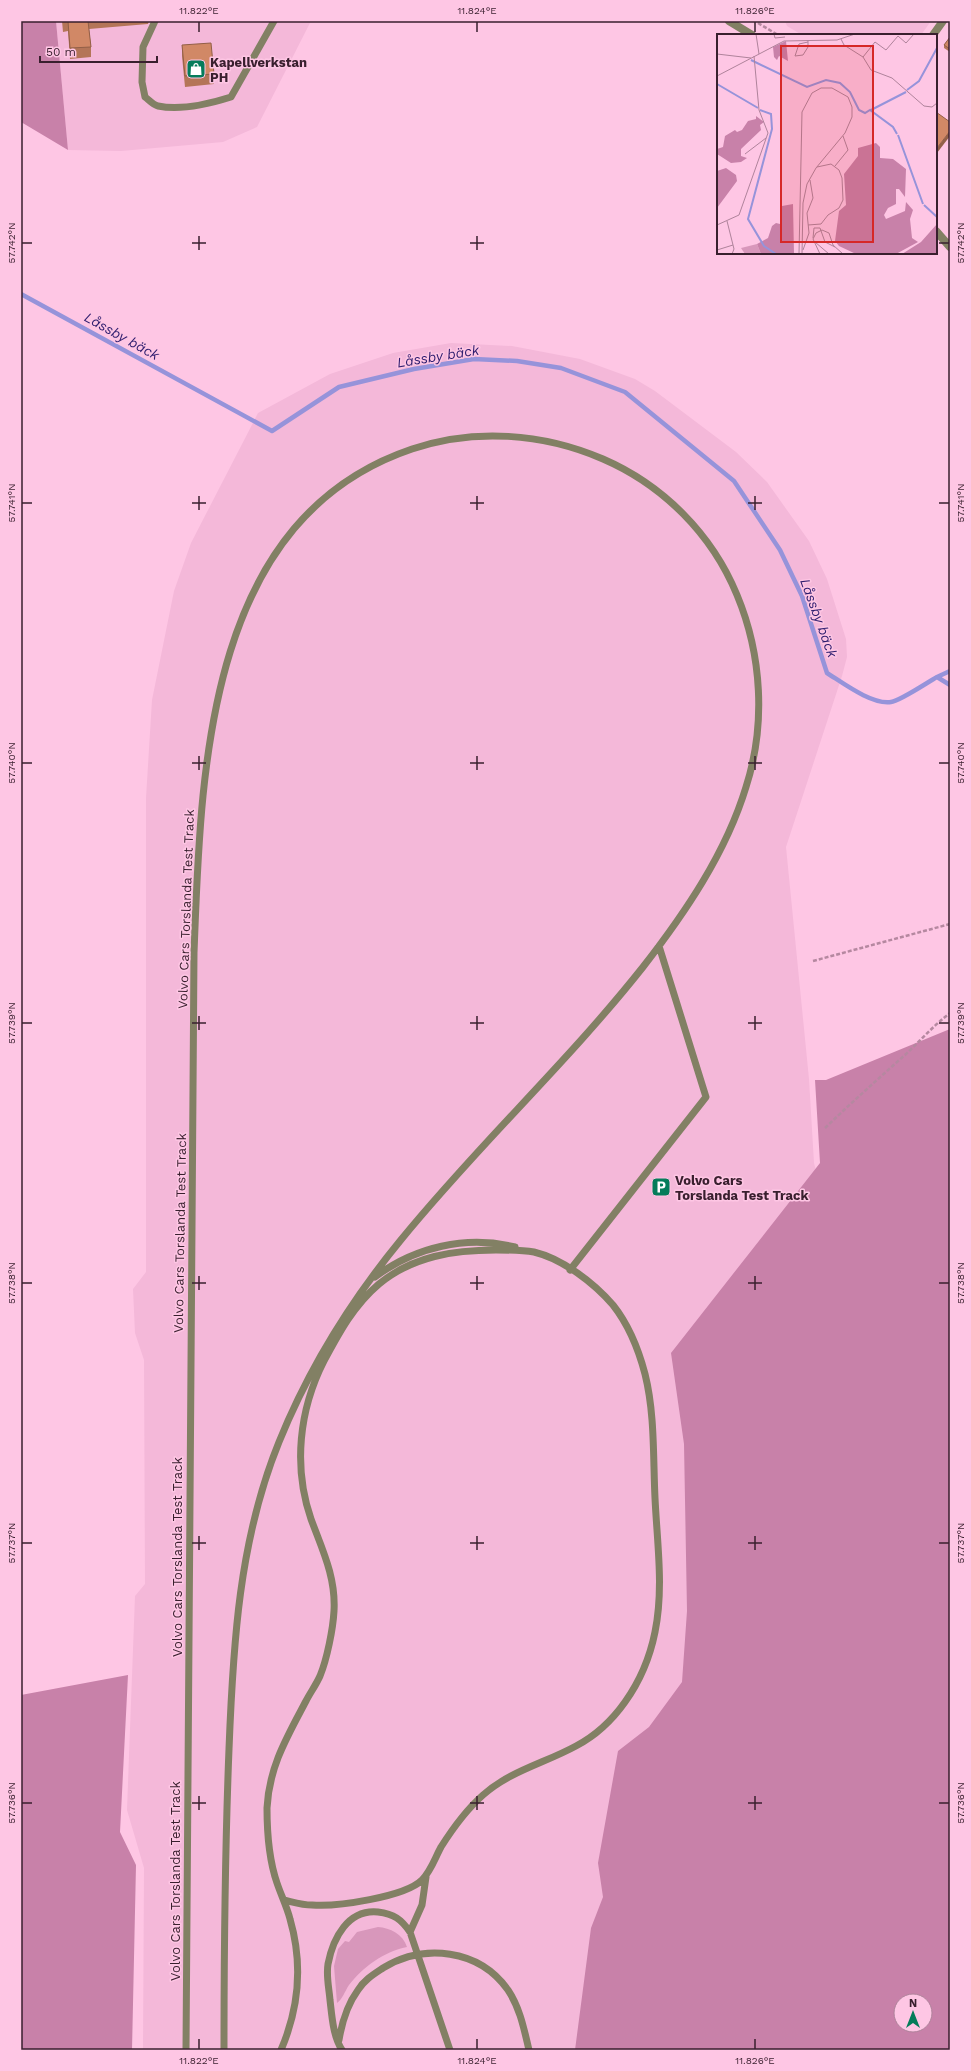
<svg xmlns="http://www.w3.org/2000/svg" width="971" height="2071" font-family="'Work Sans',sans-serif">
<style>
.built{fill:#f4b8d9;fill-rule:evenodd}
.green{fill:#d897bb}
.forest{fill:#c881a9;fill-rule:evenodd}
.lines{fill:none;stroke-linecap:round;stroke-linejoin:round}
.stream{stroke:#9693da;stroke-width:4.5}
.path{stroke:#b588a0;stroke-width:2.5;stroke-dasharray:4 2;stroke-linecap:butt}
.lane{stroke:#828064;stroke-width:7}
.street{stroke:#828064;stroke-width:8}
.wall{fill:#b47558}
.shaded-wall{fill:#925f47}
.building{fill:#d18866;stroke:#925f47}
.ticks{fill:none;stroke:#391f2e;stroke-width:1.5}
.labels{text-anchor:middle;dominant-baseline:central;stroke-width:3;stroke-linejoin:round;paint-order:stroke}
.poi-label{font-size:13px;font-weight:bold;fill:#391f2e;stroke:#fec6e4;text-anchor:start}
.street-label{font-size:13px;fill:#391f2e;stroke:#fec6e4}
.water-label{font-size:14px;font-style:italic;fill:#2d1c6d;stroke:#fec6e4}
.inset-river{fill:none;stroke:#9693da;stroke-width:2}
.inset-road{fill:none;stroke:#af839b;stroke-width:1}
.view{fill:#d62828;fill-opacity:0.15;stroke:#d62828;stroke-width:2}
.inset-edge{fill:none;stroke:#391f2e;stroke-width:2}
.neatline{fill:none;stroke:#391f2e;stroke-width:1.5}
.ticks-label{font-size:10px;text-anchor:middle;fill:#391f2e}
</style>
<rect width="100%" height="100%" fill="#fec6e4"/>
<!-- built -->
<path class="built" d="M56,21H311L257,127L223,142L121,151L68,150Z
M785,21H931L921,35H802L787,26Z
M451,343L512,346L580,359L635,379L655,391L736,452L767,482L809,541L827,579L846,639L847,657L842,676L786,847L809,1079L814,1163L837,1254L950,2050H143L144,1868L127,1810L135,1596L145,1584L144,1360L135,1333L133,1289L146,1272V798L152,700L174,591L191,543L258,413L330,374L393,353ZM901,2001H925V2025H901Z"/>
<!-- green -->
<path class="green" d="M378,1927C390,1928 403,1934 407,1947C383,1952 363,1967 349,1985C345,1991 342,2000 337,2003L334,1966L338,1949L345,1941L349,1942L357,1932Z"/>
<!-- forest -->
<path class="forest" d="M21,21H56L68,150L21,122Z
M950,1029V2050H575L591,1928L603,1897L598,1863L618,1751L649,1727L682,1682L687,1611L684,1444L671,1353L820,1163L815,1080H826ZM901,2001H925V2025H901Z
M128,1675L120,1832L136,1865L132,2050H21V1695Z"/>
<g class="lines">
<!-- stream -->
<path class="stream" d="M21,294L272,431L339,387L414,369L474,359L517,361L561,368L625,392L734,481L780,550L802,596L827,673C843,683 872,705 891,702C900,701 928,682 937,677L950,685
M937,677L950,671"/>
<!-- path -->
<path class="path" d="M758,23L778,35
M813,961L950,924
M825,1128C851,1103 878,1079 905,1055C920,1041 933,1026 950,1013"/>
<!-- lane -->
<path class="lane" d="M155,21L143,47L142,82L145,97C149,100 153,105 158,106C181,111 209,104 231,97L274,21
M570,1270L706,1097L659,946
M375,1277C415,1247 466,1235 515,1247
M410,1932L422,1905L426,1877
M339,2040C342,2022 347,2005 358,1990C364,1980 374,1974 383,1968C424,1943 479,1949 508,1990C520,2008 524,2029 529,2050
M186,2050L194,953C201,771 205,519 412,449C474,428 543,433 603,459C663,485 712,534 737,595C762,655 766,725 746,787C726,853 685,913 643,967C567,1063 477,1146 400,1241C350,1302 309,1368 279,1442C239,1540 233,1645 229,1749C225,1850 224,1950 224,2050
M281,2050C299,2008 303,1964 290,1919C287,1907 281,1895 277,1883C269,1860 267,1833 267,1808C269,1767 287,1737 306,1701C310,1693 316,1685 320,1676C327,1659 333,1629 334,1611C336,1577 322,1549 311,1519C293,1467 299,1410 324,1361C339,1333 354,1305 379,1284C413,1256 454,1250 496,1250C509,1250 522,1250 534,1252C563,1259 594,1283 613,1305C628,1324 639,1351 645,1374C655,1414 653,1457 655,1498C657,1542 664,1588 655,1632C650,1657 640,1681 625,1702C613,1719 595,1736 576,1746C545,1763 510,1771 483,1795C466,1810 453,1828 441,1847C435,1858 431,1871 422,1880C405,1897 336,1907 312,1905C302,1905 293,1902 284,1900
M342,2050C333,2036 332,2017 330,2000C329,1988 326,1976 328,1964C333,1938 348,1909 378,1912C394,1914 401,1919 410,1932L450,2050"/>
<!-- street -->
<path class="street" d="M729,21L752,35
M933,35L943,21
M936,231L950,247"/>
</g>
<!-- wall -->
<path class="wall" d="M62,21H149L148,24L89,29L91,47V57L70,59L68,31L63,32Z
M950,37V52L944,48V45Z
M182,45L214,74V84L185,87L182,56Z
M950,80V88L949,87V82Z"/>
<!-- shaded-wall -->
<path class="shaded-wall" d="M950,131V136L937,153V148Z"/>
<!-- building -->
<path class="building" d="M68,21H88L91,47L70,48Z
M950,37V49L944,45Z
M211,43L214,74L185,76L182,45Z
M936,112L950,122V131L937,148H936Z"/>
<!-- ticks -->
<path class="ticks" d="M199,22V32M477,22V32M755,22V32M199,236V250M477,236V250M22,243H32M192,243H206M470,243H484M939,243H949M199,496V510M477,496V510M755,496V510M22,503H32M192,503H206M470,503H484M748,503H762M939,503H949M199,756V770M477,756V770M755,756V770M22,763H32M192,763H206M470,763H484M748,763H762M939,763H949M199,1016V1030M477,1016V1030M755,1016V1030M22,1023H32M192,1023H206M470,1023H484M748,1023H762M939,1023H949M199,1276V1290M477,1276V1290M755,1276V1290M22,1283H32M192,1283H206M470,1283H484M748,1283H762M939,1283H949M199,1536V1550M477,1536V1550M755,1536V1550M22,1543H32M192,1543H206M470,1543H484M748,1543H762M939,1543H949M199,1796V1810M477,1796V1810M755,1796V1810M22,1803H32M192,1803H206M470,1803H484M748,1803H762M939,1803H949M199,2039V2049M477,2039V2049M755,2039V2049"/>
<!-- icons -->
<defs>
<g id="shop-square" transform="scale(1)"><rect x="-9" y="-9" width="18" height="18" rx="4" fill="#057c5a" stroke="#fec6e4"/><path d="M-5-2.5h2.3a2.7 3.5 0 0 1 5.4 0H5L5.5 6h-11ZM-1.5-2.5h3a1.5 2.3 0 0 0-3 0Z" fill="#fff"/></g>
<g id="parking-square" transform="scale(1)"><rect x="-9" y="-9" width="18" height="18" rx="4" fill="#057c5a" stroke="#fec6e4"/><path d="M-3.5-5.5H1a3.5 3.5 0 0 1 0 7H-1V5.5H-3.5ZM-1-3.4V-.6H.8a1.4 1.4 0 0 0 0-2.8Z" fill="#fff"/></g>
</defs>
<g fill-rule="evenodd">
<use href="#shop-square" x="196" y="69"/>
<use href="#parking-square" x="661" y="1187"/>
</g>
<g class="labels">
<!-- poi labels -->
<g class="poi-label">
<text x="210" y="62">Kapellverkstan<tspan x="210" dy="15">PH</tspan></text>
<text x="675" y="1180">Volvo Cars<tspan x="675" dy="15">Torslanda Test Track</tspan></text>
</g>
<!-- street labels -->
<g class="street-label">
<text transform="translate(186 909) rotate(-88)">Volvo Cars Torslanda Test Track</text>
<text transform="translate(180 1233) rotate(-89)">Volvo Cars Torslanda Test Track</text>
<text transform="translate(177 1557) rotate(-90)">Volvo Cars Torslanda Test Track</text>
<text transform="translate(175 1881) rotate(-90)">Volvo Cars Torslanda Test Track</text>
</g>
<!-- water labels -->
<g class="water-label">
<text transform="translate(122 336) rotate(29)">Låssby bäck</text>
<text transform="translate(438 356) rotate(-9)">Låssby bäck</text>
<text transform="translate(819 618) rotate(70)">Låssby bäck</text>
</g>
</g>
<!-- overview -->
<g transform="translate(717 34)">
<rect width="220" height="220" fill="#fec6e4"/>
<path d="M40,210L44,220H28L24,214Z" fill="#d897bb"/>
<path d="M69,7L71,27L62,22L60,26L57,23L56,13ZM39,82L47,88L43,91L44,96L24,115V122L30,124L24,128L14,129L0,120V115L6,113L8,102L18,96L20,98L25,96L31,87L39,85ZM159,109L163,113V124L176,125L189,135L188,163L182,155H179V170L171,174L167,181L169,185L188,177L189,168L196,176L193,185L195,204L201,208L179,220H139L122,212L118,207L122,177L129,171L127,140L141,122V114ZM9,134L19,141L20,147L0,174V137ZM76,170L77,220H44L40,210L51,204L55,192L59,189L63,190L65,172ZM220,190V220H185L204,208Z" fill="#c881a9"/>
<path class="inset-river" d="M34,26L90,53L109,46L123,49L133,58L142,76L148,79L153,76L176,93L180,100M0,50L41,74M190,56L202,47L220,14M43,76L54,80L55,95L31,185L47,212L59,220M154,76L189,58M181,101L206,170M207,171L220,183"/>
<path class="inset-road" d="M39,0L42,20M57,0L58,4L68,3M124,5L127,11L146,23L154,36L175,44L207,72L215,73L220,69M91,8L82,10L78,22L86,21L91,13V6M0,20L34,24M146,23L158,8L169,16L181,2L189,9L197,0M0,42L67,7L120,6L138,0M28,120L49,104M118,132L131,116L126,102M10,187L17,215L15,220M0,191L22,181L51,99L42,76L37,22M91,191L104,190L111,181L122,174L126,166L125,144L122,136L114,130L100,133M103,194L108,208L118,213M96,204L97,194H103M98,208L112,220M0,216L16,211M86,216L92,199L90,179L96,164L93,146M82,220L85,78L95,59L104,54H115L131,63L135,73V83L128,99L99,134L90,150L86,169L85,220M103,220L96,205L99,199L105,196L112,199L116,211L126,220"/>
<path class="view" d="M64,12H156V208H64Z"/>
<rect width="220" height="220" class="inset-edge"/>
</g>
<!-- border -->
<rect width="971" height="2071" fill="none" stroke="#fec6e4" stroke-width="44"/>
<!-- north arrow -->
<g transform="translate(913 2013)"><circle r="19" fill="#fec6e4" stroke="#af839b"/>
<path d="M0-3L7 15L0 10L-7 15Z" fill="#057c5a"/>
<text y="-6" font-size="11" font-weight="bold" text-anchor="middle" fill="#391f2e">N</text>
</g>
<!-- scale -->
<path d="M40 56v6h117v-6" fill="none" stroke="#391f2e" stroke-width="2"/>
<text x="46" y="56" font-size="12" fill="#391f2e" stroke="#fec6e4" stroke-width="3" paint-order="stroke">50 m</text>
<rect x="22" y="22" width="927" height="2027" class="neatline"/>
<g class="ticks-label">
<text x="199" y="14">11.822°E</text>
<text x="477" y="14">11.824°E</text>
<text x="755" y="14">11.826°E</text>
<text transform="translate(11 243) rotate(-90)" y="4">57.742°N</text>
<text transform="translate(960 243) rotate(-90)" y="4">57.742°N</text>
<text transform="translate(11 503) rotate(-90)" y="4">57.741°N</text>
<text transform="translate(960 503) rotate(-90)" y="4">57.741°N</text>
<text transform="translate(11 763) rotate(-90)" y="4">57.740°N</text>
<text transform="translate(960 763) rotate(-90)" y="4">57.740°N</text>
<text transform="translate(11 1023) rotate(-90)" y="4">57.739°N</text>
<text transform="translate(960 1023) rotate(-90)" y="4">57.739°N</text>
<text transform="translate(11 1283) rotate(-90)" y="4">57.738°N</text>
<text transform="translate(960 1283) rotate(-90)" y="4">57.738°N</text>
<text transform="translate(11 1543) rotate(-90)" y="4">57.737°N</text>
<text transform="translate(960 1543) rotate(-90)" y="4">57.737°N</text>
<text transform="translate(11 1803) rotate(-90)" y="4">57.736°N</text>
<text transform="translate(960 1803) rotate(-90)" y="4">57.736°N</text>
<text x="199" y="2064">11.822°E</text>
<text x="477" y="2064">11.824°E</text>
<text x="755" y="2064">11.826°E</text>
</g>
</svg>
